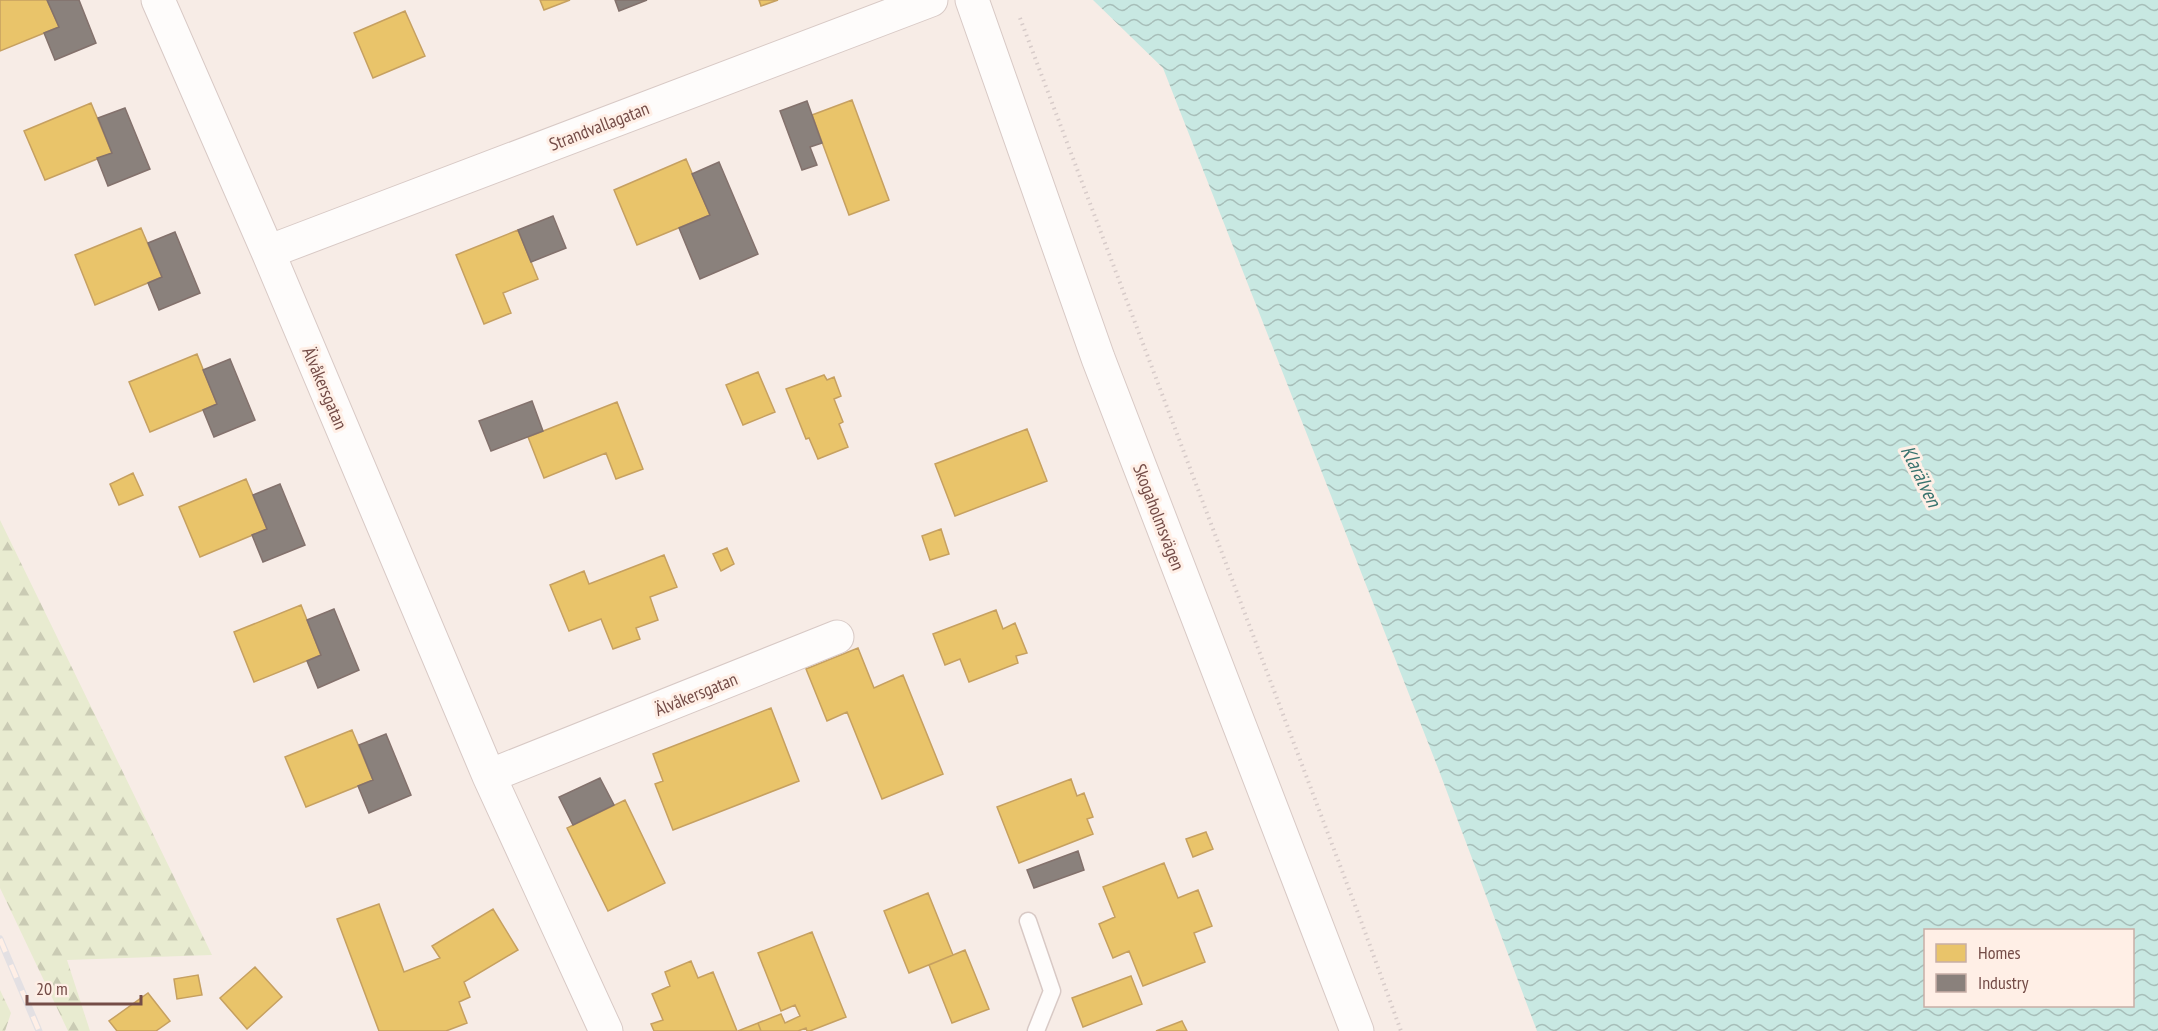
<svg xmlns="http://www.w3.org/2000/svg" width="2158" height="1031" font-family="'PT Sans Narrow',sans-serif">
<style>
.forest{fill:url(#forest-firs)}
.water{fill:url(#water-waves);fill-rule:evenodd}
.homes{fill:#e9c46a;stroke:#c6a060;stroke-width:1.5}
.industry{fill:#8a817c;stroke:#83716c;stroke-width:1.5}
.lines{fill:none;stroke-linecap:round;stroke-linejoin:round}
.service-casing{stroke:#d8c9c5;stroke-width:19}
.minor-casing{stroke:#d8c9c5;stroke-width:35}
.tertiary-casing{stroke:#d8c9c5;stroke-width:35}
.path{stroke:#d7cbc9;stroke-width:4;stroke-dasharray:1.5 4.5;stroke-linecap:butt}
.service{stroke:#fefcfb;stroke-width:16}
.minor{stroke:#fefcfb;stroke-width:33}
.tertiary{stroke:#fefcfb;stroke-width:33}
.rail-casing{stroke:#e3e0e3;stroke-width:7}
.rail{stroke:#ffefe6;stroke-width:4.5;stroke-dasharray:14;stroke-linecap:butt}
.labels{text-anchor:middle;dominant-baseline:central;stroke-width:6;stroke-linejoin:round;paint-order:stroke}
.street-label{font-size:18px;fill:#744c47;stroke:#ffefe6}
.water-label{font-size:20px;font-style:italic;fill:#38736e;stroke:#ffefe6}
</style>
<defs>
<pattern id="forest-firs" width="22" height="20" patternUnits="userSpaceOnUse" patternTransform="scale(1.5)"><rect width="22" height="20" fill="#e8ebd0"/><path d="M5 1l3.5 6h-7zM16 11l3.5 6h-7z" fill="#cacbb4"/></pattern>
<pattern id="water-waves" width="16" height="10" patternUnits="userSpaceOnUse" patternTransform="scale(1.5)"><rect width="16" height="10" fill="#c8e8e2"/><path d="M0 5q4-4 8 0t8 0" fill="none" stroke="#a7beb9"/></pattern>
</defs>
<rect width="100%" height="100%" fill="#f7ece6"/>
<!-- forest -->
<path class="forest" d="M0,520L212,955L67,960L90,1031H68L0,888Z
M0,990L11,1013L5,1031H0Z"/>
<!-- water -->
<path class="water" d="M1093,0H2158V1031H1537L1438,768L1163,68ZM1926,930H2132V1006H1926Z"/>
<!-- homes -->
<path class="homes" d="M0,0H47L59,27L0,51Z
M540,0H570L544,10Z
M759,0H778L761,6Z
M405,11L425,56L373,78L354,33Z
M852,100L889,200L849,215L812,115Z
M91,103L112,153L45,180L24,131Z
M686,159L710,215L637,245L614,190Z
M141,228L162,277L95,305L75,255Z
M518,230L538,279L503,293L511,313L484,324L456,255Z
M197,354L217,404L150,432L129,382Z
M758,372L775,412L743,425L726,385Z
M824,375L827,380L834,377L841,396L834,399L843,422L839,424L848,447L818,459L809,438L806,439L786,389Z
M617,402L643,469L616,479L606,453L544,478L528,437Z
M1027,429L1047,481L955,516L935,464Z
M133,473L143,495L119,505L110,484Z
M246,479L267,529L200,557L179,507Z
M941,529L949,554L930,560L922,536Z
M727,548L734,564L721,571L713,554Z
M664,555L677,587L650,597L658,620L636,628L640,639L613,649L601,619L569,631L550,585L584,571L589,584Z
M301,605L321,655L254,682L234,632Z
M996,610L1003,629L1015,623L1027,653L1016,656L1018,663L969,682L960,659L945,665L933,634Z
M858,648L874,688L903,675L943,774L882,799L847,712L827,721L806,669Z
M771,708L799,781L673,830L655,784L663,781L653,754Z
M352,730L373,780L306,807L285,757Z
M1071,779L1077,796L1084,793L1093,817L1087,819L1093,834L1019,863L997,807Z
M625,800L665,883L608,911L567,828Z
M1206,832L1213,849L1193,857L1186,839Z
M1164,863L1178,898L1198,890L1212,926L1194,933L1205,962L1143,986L1129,951L1113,958L1099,924L1115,917L1103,887Z
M928,893L953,955L909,973L884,911Z
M379,904L404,972L440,958L432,946L493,909L518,950L464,982L470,997L459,1002L467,1023L446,1031H379L337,919Z
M812,932L846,1017L810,1031H807L806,1028L798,1031H761L758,1023L781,1014L785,1023L800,1016L795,1005L781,1011L758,953Z
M965,950L989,1009L952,1023L929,965Z
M691,961L698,978L713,972L737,1031H654L651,1024L663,1020L652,994L670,986L665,972Z
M255,967L282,997L247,1029L220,998Z
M198,975L202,995L177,999L174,979Z
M1131,976L1142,1004L1083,1027L1072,998Z
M148,993L170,1021L156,1031H117L109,1021Z
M1182,1021L1187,1031H1156Z
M758,1023L761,1031H738Z"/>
<!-- industry -->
<path class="industry" d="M47,0H79L96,43L55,60L44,33L59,27Z
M615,0H647L619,11Z
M807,101L822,143L810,147L817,165L802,170L780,111Z
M125,108L150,169L108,186L97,158L112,153L98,118Z
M719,162L758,254L700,279L679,228L710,215L692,174Z
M553,216L566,248L531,262L518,230Z
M175,232L200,293L159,310L148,283L162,277L148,243Z
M230,359L255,420L214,437L203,410L217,404L203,370Z
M532,401L543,431L491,451L479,421Z
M280,484L305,545L263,562L252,535L267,529L253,495Z
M334,609L359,670L318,688L307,661L321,655L307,620Z
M386,734L411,795L369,813L358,786L373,780L359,745Z
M600,778L614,805L573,825L559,797Z
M1078,851L1084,870L1034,888L1027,870Z"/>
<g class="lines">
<!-- service casing -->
<g class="service-casing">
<path id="service" d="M1028,921L1052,991L1036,1031"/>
</g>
<!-- minor casing -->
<g class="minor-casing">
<path id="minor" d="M158,0L268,252L489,776L606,1031
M268,252L931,0
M489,776L837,637"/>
</g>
<!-- tertiary casing -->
<g class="tertiary-casing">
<path id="tertiary" d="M972,0L1098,358L1357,1031"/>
</g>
<!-- path -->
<path class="path" d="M1020,18L1361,921L1401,1031"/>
<!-- service -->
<use href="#service" class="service"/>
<!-- minor -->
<use href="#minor" class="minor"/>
<!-- tertiary -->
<use href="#tertiary" class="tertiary"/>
<!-- rail casing -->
<g class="rail-casing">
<path id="rail" d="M0,939L39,1031"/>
</g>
<!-- rail -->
<use href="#rail" class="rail"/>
</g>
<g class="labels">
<!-- street labels -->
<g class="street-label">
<text transform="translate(599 126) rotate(-21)">Strandvallagatan</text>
<text transform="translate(325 388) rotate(67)">Älvåkersgatan</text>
<text transform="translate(1159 517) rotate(69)">Skogaholmsvägen</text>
<text transform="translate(696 694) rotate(-22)">Älvåkersgatan</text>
</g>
<!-- water labels -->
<g class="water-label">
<text transform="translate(1921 476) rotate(64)">Klarälven</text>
</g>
</g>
<!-- legend -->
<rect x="1924" y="929" width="210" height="78" fill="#ffefe6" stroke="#c7aea6" stroke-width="1.5"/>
<rect x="1936" y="944" width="30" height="18" fill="#e9c46a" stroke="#c7aea6" stroke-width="1.5"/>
<text x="1978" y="959" font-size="18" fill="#744c47">Homes</text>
<rect x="1936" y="974" width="30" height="18" fill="#8a817c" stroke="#c7aea6" stroke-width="1.5"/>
<text x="1978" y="989" font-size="18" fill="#744c47">Industry</text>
<!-- scale -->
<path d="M27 995v9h114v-9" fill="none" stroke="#744c47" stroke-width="3"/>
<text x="36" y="995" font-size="18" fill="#744c47" stroke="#ffefe6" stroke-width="4.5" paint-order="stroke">20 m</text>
</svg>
